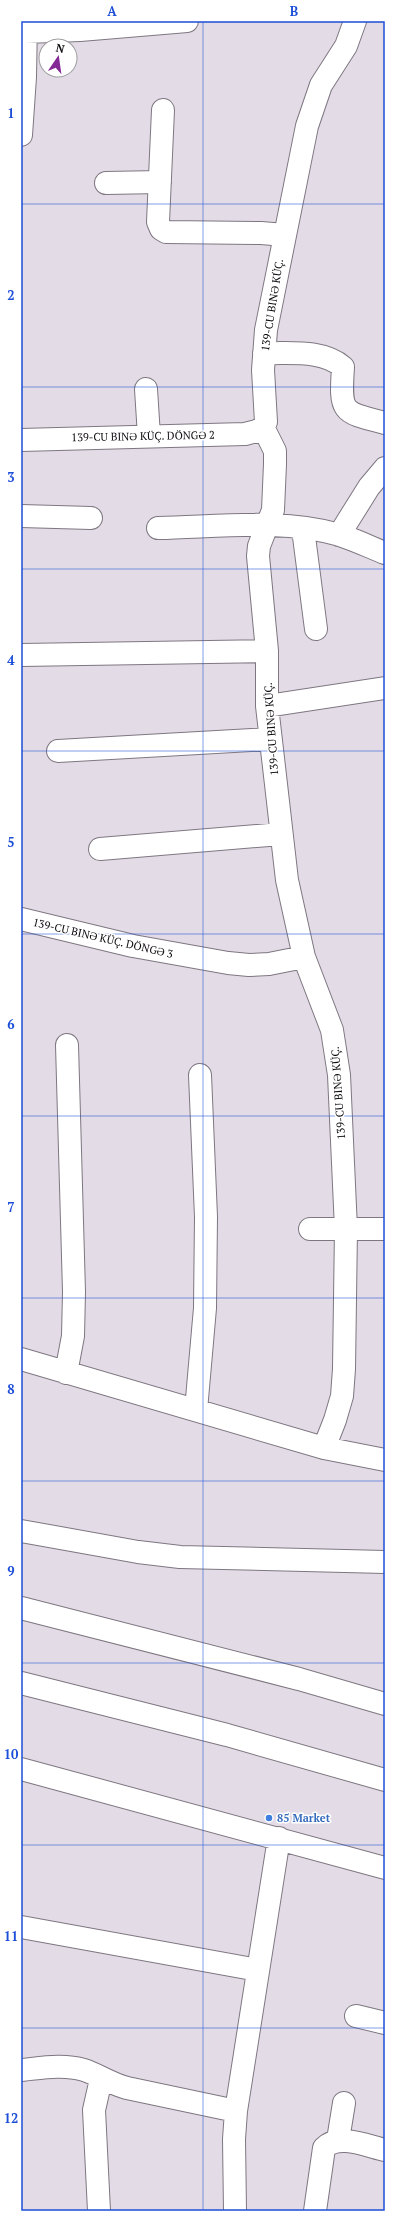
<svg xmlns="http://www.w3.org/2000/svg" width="406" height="2232" font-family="'PT Serif',serif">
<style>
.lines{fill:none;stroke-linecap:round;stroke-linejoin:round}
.minor-casing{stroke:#7e7781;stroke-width:24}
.minor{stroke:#fff;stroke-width:22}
.grid{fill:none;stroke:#1d4ed8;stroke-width:1;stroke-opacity:0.55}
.shop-dot{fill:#3f7fe0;stroke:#fff;stroke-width:1.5}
.labels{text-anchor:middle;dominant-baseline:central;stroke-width:3;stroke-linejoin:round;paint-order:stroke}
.street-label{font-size:11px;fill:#0d0a0e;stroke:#fff}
.shop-label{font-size:11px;font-weight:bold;fill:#366cbe;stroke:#fff;text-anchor:start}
.neatline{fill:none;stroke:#1d4ed8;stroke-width:1.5}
.grid-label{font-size:13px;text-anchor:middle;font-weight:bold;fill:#1d4ed8}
</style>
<rect width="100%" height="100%" fill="#e3dce7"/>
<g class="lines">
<!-- minor casing -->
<g class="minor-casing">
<path id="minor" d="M26,32L80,30L187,21
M163,110L158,222L161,229L166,232L261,233L285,235
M21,135L25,77L26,21
M106,183L160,182
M264,353C290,354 322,349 343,367C340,413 341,412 385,423
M146,389L149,436
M263,427L275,451V464L273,510L259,546L258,556L267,651V706L287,880L304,957L332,1030L339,1075L346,1229L344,1369L342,1396L335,1420L324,1448
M21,440L245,434L257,431L263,427L266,422L263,370L266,330L307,126L321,85L346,46L355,21
M21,516L91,518
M158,528C217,527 282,518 340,535C355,540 370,547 385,553
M303,529L316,629
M339,535L369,487L385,468
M21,655L267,651
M267,706L385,688
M58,751L270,739
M100,849L281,834
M21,919L133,946L228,963L249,965L269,964L304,957
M310,1229H385
M21,1359L324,1448L385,1460
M66,1373L73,1336L74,1292L67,1045
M196,1410L205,1308L206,1217L200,1075
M21,1531L138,1552L180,1557L385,1562
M21,1608L299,1679L385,1704
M21,1683L227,1735L385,1780
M21,1769L385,1868
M21,1927L258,1970
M356,2016L385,2023
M21,2070C42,2068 63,2064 84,2070C97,2074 111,2084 127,2088L236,2111
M338,2140L344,2103
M99,2211L94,2110L101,2079
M235,2211L234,2139L236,2111L279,1838
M315,2211L324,2148C338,2133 367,2146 385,2150"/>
</g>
<!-- minor -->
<use href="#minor" class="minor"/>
</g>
<!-- grid -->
<path class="grid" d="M203,21V2211M21,204H385M21,387H385M21,569H385M21,751H385M21,934H385M21,1116H385M21,1298H385M21,1481H385M21,1663H385M21,1845H385M21,2028H385"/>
<!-- markers -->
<circle class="shop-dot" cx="269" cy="1818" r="4"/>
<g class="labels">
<!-- street labels -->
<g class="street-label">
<text transform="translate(272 305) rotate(-81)">139-CU BINƏ KÜÇ.</text>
<text transform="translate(143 436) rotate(-1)">139-CU BINƏ KÜÇ. DÖNGƏ 2</text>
<text transform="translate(271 729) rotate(-94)">139-CU BINƏ KÜÇ.</text>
<text transform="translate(103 938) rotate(13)">139-CU BINƏ KÜÇ. DÖNGƏ 3</text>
<text transform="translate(338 1093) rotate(-94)">139-CU BINƏ KÜÇ.</text>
</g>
<!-- shop labels -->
<g class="shop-label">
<text x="277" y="1818">85 Market</text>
</g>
</g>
<!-- border -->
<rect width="406" height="2232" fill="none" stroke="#ffffff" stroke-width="44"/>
<!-- north arrow -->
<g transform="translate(58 58) rotate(13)"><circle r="19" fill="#ffffff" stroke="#9e9d9f"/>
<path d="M0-3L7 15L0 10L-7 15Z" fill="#832895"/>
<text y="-6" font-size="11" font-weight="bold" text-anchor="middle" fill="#0d0a0e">N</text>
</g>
<rect x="22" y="22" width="362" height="2188" class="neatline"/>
<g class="grid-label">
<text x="112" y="16">A</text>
<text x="294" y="16">B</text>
<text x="11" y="118">1</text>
<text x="11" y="300">2</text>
<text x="11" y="482">3</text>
<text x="11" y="665">4</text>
<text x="11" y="847">5</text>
<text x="11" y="1029">6</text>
<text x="11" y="1212">7</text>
<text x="11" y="1394">8</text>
<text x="11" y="1576">9</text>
<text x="11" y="1759">10</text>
<text x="11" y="1941">11</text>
<text x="11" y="2123">12</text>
</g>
</svg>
